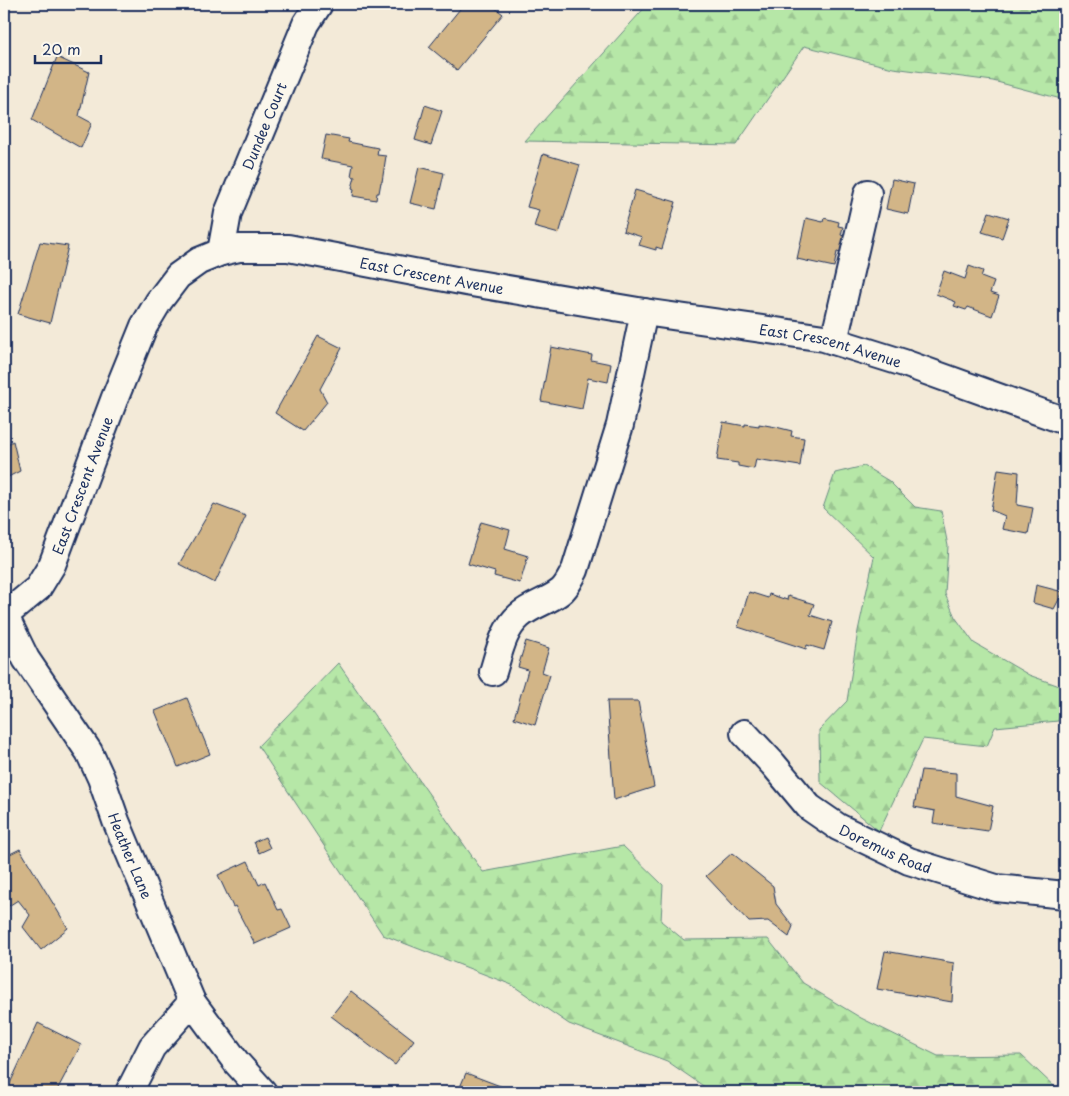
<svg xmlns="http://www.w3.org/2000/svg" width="1069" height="1096" font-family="'Playpen Sans',sans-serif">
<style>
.forest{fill:url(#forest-firs);stroke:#688b82}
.building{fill:#d2b587;stroke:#1b2f5e}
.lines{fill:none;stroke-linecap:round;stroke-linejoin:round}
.minor-casing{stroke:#1b2f5e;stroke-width:30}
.minor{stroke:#fbf7ec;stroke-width:26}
.labels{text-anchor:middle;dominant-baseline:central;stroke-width:4.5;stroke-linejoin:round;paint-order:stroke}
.street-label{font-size:14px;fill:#1b2f5e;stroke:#fbf7ec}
</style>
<defs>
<pattern id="forest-firs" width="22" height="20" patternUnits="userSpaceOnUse" patternTransform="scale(1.25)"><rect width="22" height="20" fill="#b6e7a7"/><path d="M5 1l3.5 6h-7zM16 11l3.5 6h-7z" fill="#9cc692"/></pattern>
</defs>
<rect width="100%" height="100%" fill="#f3ead8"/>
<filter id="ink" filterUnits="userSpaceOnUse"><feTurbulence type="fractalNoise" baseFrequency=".02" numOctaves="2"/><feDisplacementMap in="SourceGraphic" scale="10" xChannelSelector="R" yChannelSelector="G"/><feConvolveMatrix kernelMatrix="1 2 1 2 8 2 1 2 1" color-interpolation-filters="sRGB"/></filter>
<g filter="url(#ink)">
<!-- forest -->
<path class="forest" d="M648,4H1065V100L993,81L893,68L804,46L736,145L525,141Z
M864,466L889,481L915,507L941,511L948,546L945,594L955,617L974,643L1029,675L1065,688V700L1058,721L995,727L987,746L923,739L879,831L820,782L819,730L847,701L858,631L874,557L823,508L835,473Z
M338,663L483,872L623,846L663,885L661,921L684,940L768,939L803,983L861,1018L938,1056L1021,1055L1060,1092H712L667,1061L569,1024L512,985L383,935L258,746Z"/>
<!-- building -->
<path class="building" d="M464,4H490L503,14L457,70L429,47Z
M57,57L89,72L79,116L92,123L81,148L32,120Z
M425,105L442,111L431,145L415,140Z
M326,135L349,139L348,142L378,148L377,155L386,156L382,182H381L379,193H377L376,200L353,196L354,189L352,188L355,177L351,176L353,165L321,159Z
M543,154L580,165L559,234L534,227L539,210L527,207Z
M419,167L444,173L436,209L410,203Z
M892,179L914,184L908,214L886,209Z
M635,190L676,202L662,249L656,247V250L639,245L642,237L623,231Z
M989,212L1009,218L1002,238L982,232Z
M806,218L823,222L824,218L839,222L838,226L843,227L841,235L847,237L841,253L837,252L834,267L797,259Z
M40,242L68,246L50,323L18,314Z
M969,266L983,271L981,277L994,282L990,293L999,296L992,316L968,307L966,310L954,306L956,302L936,294L944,271L965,279Z
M318,336L342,348L320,389L327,402L303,431L275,413Z
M551,347L592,355L591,360L611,364L608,382L588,378L582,409L541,401Z
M723,422L745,426V424L759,426V424L776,427L792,431L791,436L804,438L800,466L756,459L754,469L738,466V463L717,460Z
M13,441L20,471L4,479V446Z
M998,469L1019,472L1017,505L1033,508L1028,534L1002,529L1005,516L991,510Z
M214,504L246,516L215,583L179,564Z
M481,522L510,530L505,549L528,556L520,583L494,576L495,572L468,564Z
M1036,585L1063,592L1054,609L1033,603Z
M749,592L768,598L769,594L787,600L788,596L814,604L810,615L832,622L824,650L807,645L806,649L738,627Z
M526,641L549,648L542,672L550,675L535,725L514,718L528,670L518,667Z
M187,698L210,754L178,767L155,711Z
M607,701H638L654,787L614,800Z
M921,770L956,773V796L993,806L988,831L933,823L935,811L914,807Z
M265,837L270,848L259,853L254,842Z
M4,844L10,854L20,849L68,928L41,950L23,927L30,915L18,900L4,909Z
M732,853L773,886L776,904L793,926L789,937L768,921L749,922L706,876Z
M248,861L259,885L265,882L278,910L282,909L291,928L255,944L235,906L233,907L218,875Z
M885,951L954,963L952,1002L877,989Z
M351,991L414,1040L395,1065L331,1016Z
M38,1023L81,1045L56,1092H6Z
M466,1073L516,1092H458Z"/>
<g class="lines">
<!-- minor casing -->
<g class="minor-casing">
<g id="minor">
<path id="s1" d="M221,252L228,213L306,24L319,4"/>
<path d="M834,341L868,193"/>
<path id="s2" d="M4,616L38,588L52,565L114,400L144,326L159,301L178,276L199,261L221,252L239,248H288L466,282L644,312L824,338L904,363L1065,421"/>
<path id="s3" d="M5,616L26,659L89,752L101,778L116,821L192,1002L237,1063L263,1092"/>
<path d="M493,672C499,653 503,630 519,616C531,605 547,602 560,592C567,587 571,577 575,570L620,425L644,312"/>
<path id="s4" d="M744,733L773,764L809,807L838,827L909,861L996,888L1065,895"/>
<path d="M129,1092L152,1047L192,1002"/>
</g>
</g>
<!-- minor -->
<use href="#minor" class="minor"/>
</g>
</g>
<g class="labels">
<!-- street labels -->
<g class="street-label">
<text stroke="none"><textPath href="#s1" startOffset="134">Dundee Court</textPath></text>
<text stroke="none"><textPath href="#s2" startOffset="651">East Crescent Avenue</textPath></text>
<text stroke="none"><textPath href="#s2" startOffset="1056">East Crescent Avenue</textPath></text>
<text stroke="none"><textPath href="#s2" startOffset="156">East Crescent Avenue</textPath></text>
<text stroke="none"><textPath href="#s4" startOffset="186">Doremus Road</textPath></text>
<text stroke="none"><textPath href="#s3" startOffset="272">Heather Lane</textPath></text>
</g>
</g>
<!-- margin -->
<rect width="1069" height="1096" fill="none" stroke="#fbf7ec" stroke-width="20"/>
<rect x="10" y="10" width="1049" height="1076" fill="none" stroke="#1b2f5e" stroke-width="2" filter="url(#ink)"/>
<!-- scale -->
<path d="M35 55v8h66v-8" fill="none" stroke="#1b2f5e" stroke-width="2.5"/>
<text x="42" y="55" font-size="15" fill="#1b2f5e" stroke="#fbf7ec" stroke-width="4" paint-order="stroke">20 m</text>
</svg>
